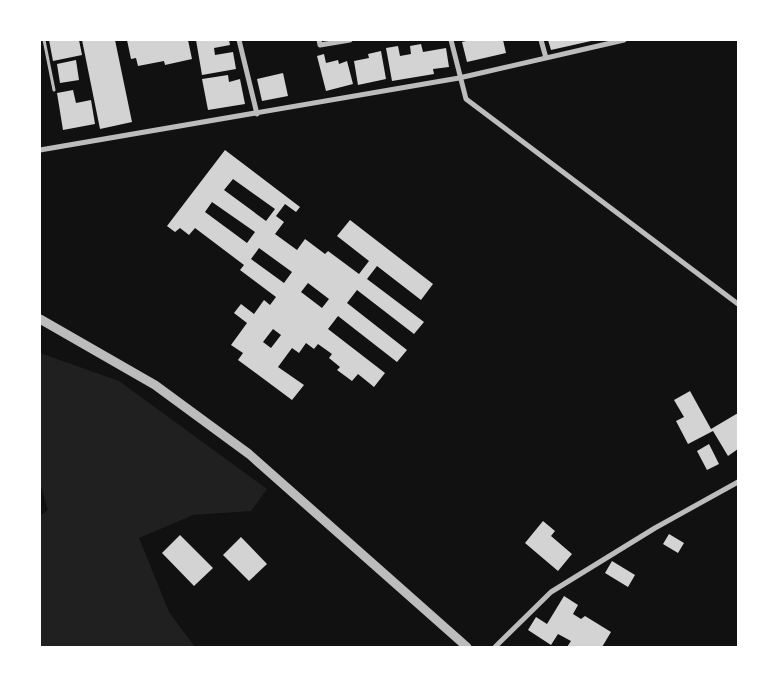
<svg xmlns="http://www.w3.org/2000/svg" width="778" height="687" font-family="'Sofia Sans Condensed',sans-serif">
<style>
.green{fill:#202020}
.building{fill:#d3d3d3;fill-rule:evenodd}
.lines{fill:none;stroke-linecap:round;stroke-linejoin:round}
.service{stroke:#bcbcbc;stroke-width:3}
.minor{stroke:#bcbcbc;stroke-width:5}
.tertiary{stroke:#bcbcbc;stroke-width:9}
</style>
<rect width="100%" height="100%" fill="#111"/>
<!-- green -->
<path class="green" d="M40,353L119,381L267,489L251,511L193,515L139,538L169,612L195,647H40V516L48,510L40,483Z"/>
<!-- building -->
<path class="building" d="M49,40H79L82,55L53,61Z
M82,40H115L132,122L100,129Z
M127,40H188L192,59L165,65L164,61L138,66L136,58L131,59Z
M196,40H229L230,45L214,48L215,55L233,52L236,69L202,75Z
M470,40H503L506,53L467,62L462,42Z
M548,40H591V41L551,50Z
M421,44L423,52L446,48L449,67L433,69L434,74L392,81L386,48L398,46L400,56L411,54L410,46Z
M381,51L386,79L358,85L354,61L369,58L368,54Z
M324,54L326,63L338,60L339,64L347,61L353,84L326,91L317,56Z
M76,60L79,80L60,83L57,64Z
M283,73L288,96L262,101L257,79Z
M228,75L229,82L240,79L245,104L208,110L202,79Z
M73,90L76,103L91,100L95,124L63,130L57,93Z
M225,150L300,207L296,212L285,204L276,216L284,222L275,234L297,250L305,239L325,254L328,251L359,274L369,261L337,236L350,220L433,284L421,300L377,266L367,279L424,322L414,334L357,290L347,303L407,350L397,362L338,316L328,329L385,373L374,387L358,374L352,381L337,370L340,367L329,358L332,354L318,344L314,349L306,343L299,353L292,348L278,367L304,385L292,400L238,360L243,353L231,345L247,323L234,313L241,304L254,314L264,300L270,305L276,297L240,270L244,265L195,228L189,235L180,228L175,232L167,226ZM233,179L275,209L266,221L224,190ZM212,202L255,232L247,243L205,212ZM259,248L292,272L284,283L251,259ZM308,283L329,299L322,308L301,292ZM273,329L281,335L271,348L263,342Z
M690,391L711,429L738,413V449L728,456L713,431L688,444L676,421L684,417L674,400Z
M709,444L719,464L707,470L697,451Z
M543,521L555,531L551,536L572,554L558,571L525,543Z
M669,534L684,543L678,553L663,544Z
M180,535L213,568L194,586L162,553Z
M241,537L267,564L249,581L223,555Z
M612,561L635,575L628,587L605,573Z
M564,596L578,605L573,614L581,619L585,616L611,632L602,647H567L571,641L558,634L551,645L528,630L536,617L547,624Z"/>
<g class="lines">
<!-- service -->
<path class="service" d="M44,40L54,90"/>
<!-- minor -->
<path class="minor" d="M239,40L257,114
M319,40L320,45L350,40
M451,40L466,99L738,304
M541,40L546,58
M40,150L459,78L624,40
M495,647L551,592L655,528L738,482"/>
<!-- tertiary -->
<path class="tertiary" d="M40,319L155,385L249,454L467,647"/>
</g>
<!-- border -->
<rect width="778" height="687" fill="none" stroke="#ffffff" stroke-width="82"/>
</svg>
